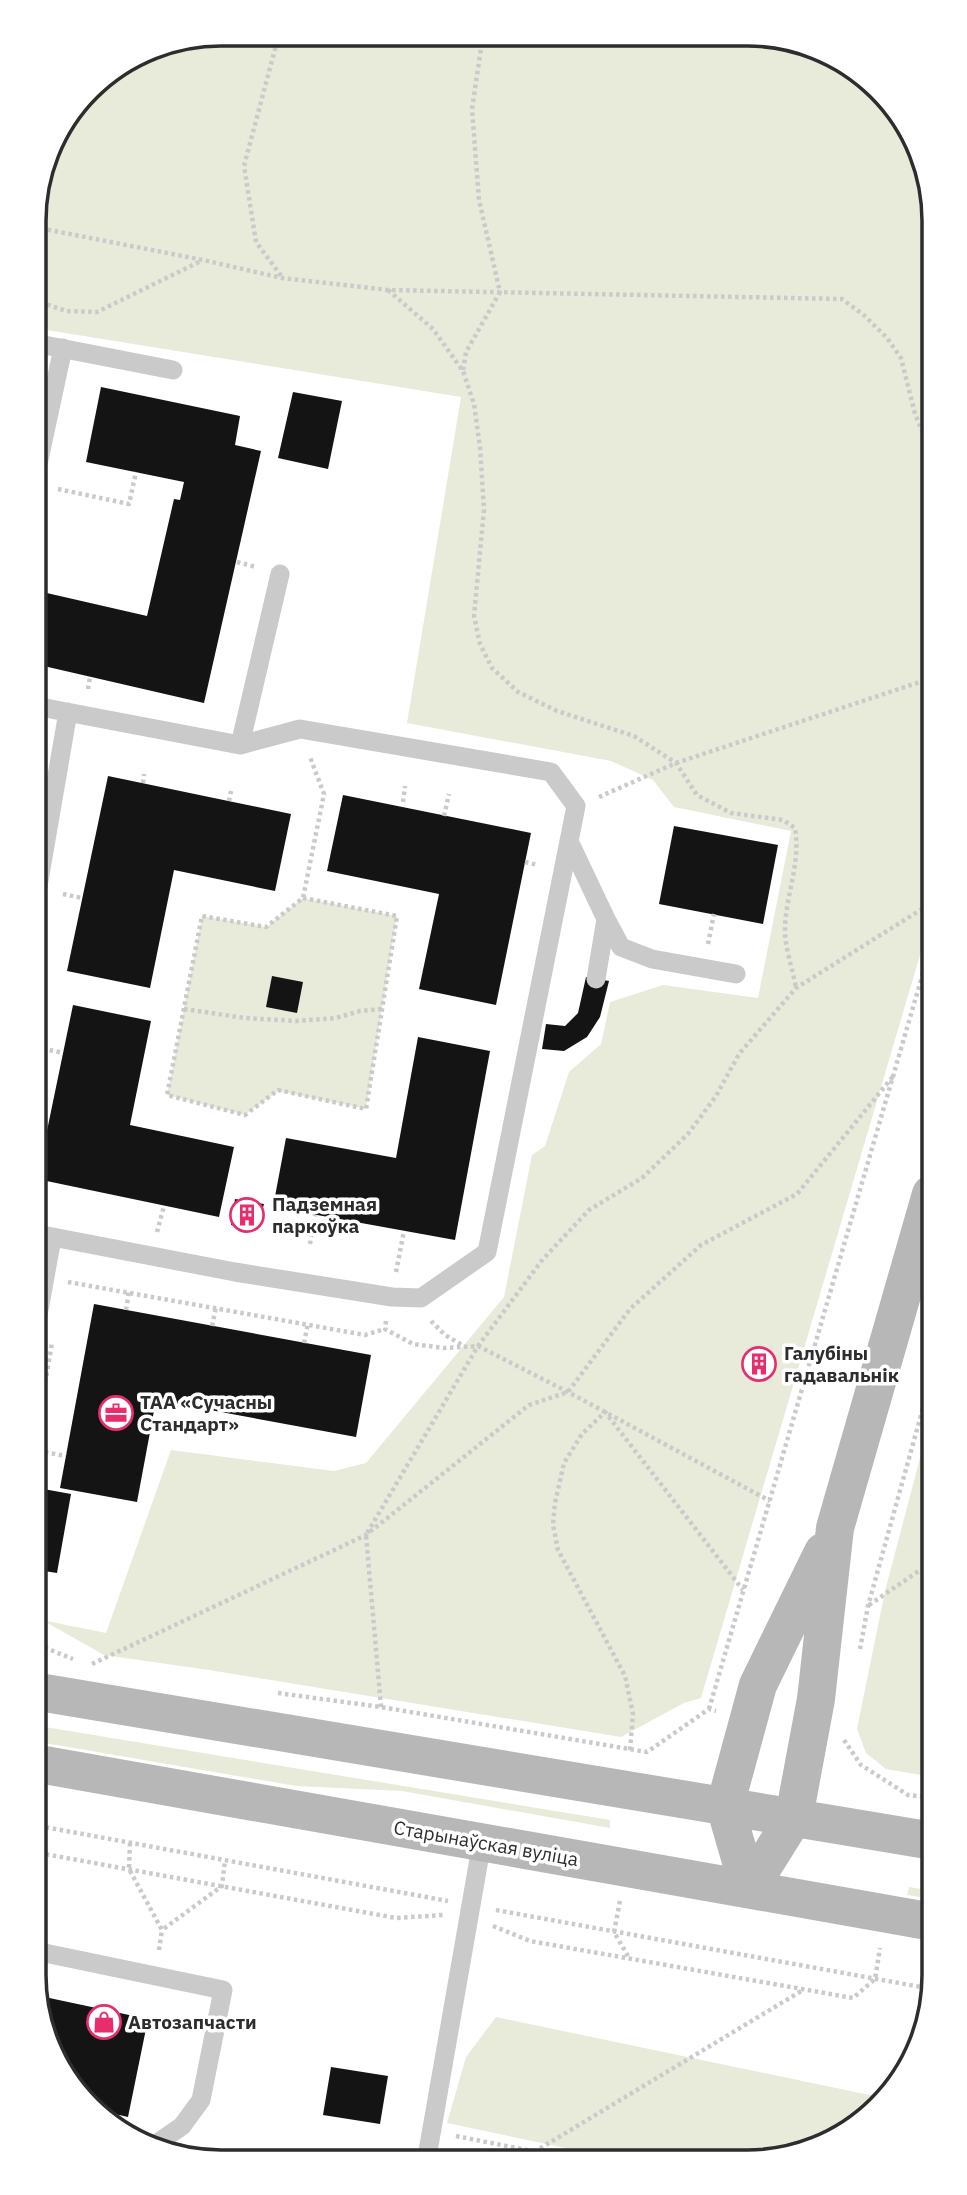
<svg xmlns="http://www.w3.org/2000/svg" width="967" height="2195" font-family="'IBM Plex Sans',sans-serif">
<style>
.green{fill:#e8ebda}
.building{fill:#141414}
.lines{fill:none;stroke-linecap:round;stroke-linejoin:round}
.path{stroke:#cacaca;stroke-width:4.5;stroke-dasharray:3.5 3.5;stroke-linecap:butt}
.lane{stroke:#cacaca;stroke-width:19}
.secondary{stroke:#b7b7b7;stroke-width:38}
.labels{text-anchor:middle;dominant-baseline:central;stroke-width:7;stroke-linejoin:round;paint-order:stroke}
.poi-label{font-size:19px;font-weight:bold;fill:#2d2d2d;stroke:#fff;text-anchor:start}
.street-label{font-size:19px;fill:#2d2d2d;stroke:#fff}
.rim{fill:none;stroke:#2d2d2d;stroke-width:3.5}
</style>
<rect width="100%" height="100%" fill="#fff"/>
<!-- green -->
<path class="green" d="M221,33L782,37L870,80L927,172L930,921L701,1698L684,1703L621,1737L209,1670L104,1655L42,1620L106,1633L171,1450L334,1471L366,1463L504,1297L532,1155L545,1146L569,1072L601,1044L610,1002L663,985L758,998L791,831L674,807L653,780L611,761L407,723L461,397L34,328V208L52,138L97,80L149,47Z
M303,898L397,916L366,1109L278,1091L245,1115L167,1095L202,916L266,927Z
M931,1416L933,1777L886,1769L866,1753L857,1729L885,1591Z
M39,1726L610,1820V1828L402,1791L296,1786L39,1742Z
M909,1887L933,1891V1899L907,1895Z
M496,2017L884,2098L851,2130L795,2155L735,2156L706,2150L702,2156H603L447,2123L466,2057Z"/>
<!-- building -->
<path class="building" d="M101,387L240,416L235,445L261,451L204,703L35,664V602L38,591L147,616L174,499L180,500L184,482L86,462Z
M293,392L342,401L328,469L278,458Z
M108,776L291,814L275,891L174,870L150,988L67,971Z
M343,795L531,833L496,1005L419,989L439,894L327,871Z
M674,826L778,845L763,924L659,904Z
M272,976L303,982L297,1013L266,1007Z
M586,977L609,981L600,1017L587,1037L564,1051L542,1049L546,1024L565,1026L578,1013Z
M73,1005L151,1021L130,1125L234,1147L219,1217L37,1179Z
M418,1037L490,1051L455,1240L273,1207L286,1138L396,1158Z
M235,1199L264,1204L257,1230L231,1225Z
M94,1304L371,1355L356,1437L156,1400L137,1502L60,1488Z
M770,1353L773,1371L747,1375L744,1357Z
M38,1488L71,1494L57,1573L38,1570Z
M40,1996L148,2019L128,2117L93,2109L40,2023Z
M331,2067L388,2076L380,2124L323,2115Z"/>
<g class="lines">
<!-- path -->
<path class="path" d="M279,34L244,166L256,242L282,277
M34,227L203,260L282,278L388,290L842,299L865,316L887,338L901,358L915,414L928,445
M388,290L433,329L463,371L474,404L480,447L484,510L474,616L480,644L492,668L518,692L557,711L634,736L676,763L697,795L731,813L783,820L795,828C801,864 786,893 785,928C784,945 793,970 796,988
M34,300L66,311L97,312L201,261
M463,370L466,352L500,292L479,200L472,109L483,35
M58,489L129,504L136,472
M237,562L256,567
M88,689L90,677
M143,783L144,774
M599,797L676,763L929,679
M229,801L231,791
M403,802L405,786
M444,816L449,794
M525,862L538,865
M63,894L82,898
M303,898L397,916L366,1109L278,1090L245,1115L167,1095L202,916L266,927L303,898L324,794L310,757
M708,944L714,914
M184,1009L245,1018L297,1021L336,1018L360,1011L382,1009
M36,1047L63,1053
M37,1142L44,1143
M157,1232L164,1206
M310,1244L315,1215
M396,1272L404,1231
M68,1282L365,1335L385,1329
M126,1310L129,1292
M386,1321L385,1329L413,1344L444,1348L478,1346L568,1392L770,1501
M431,1321L445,1335L462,1345
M212,1326L216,1307
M304,1343L308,1323
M38,1424L52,1343
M38,1451L66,1456
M869,1605L932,1562
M38,1645L73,1659
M860,1649L868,1606L931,1379
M92,1664L366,1535L529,1405L568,1392L630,1309L701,1245L797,1194L895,1074
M278,1693L381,1707L647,1752L709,1709L716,1711
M381,1707L366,1535L478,1346L543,1259L589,1210L642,1178L688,1134L716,1096L739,1054L796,988L930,904
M709,1709L930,949
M844,1740L861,1765L908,1795L933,1798
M630,1750L633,1714L625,1676L558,1550L553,1525L555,1503L564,1463L582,1434L605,1412L743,1590
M39,1826L448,1901
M130,1843L129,1869L162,1930L222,1886L225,1860
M39,1853L396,1918L444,1915
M620,1901L614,1932L629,1958
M496,1910L932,1989
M493,1926L530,1941L853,1998L875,1979L880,1948
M159,1950L162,1930
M456,2136L557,2156
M534,2152L803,1990"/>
<!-- lane -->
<path class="lane" d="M34,343L173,370
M35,478L63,348
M35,706L240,745L300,729L551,772L576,806L487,1252L421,1298L392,1297L235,1272L37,1234
M240,745L280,574
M569,841L606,919L596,979
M36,898L68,712
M606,919L621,947L652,959L736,974
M37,1321L52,1238
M40,1952L223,1990L201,2100L182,2126L156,2144
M427,2157L482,1842"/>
<!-- secondary -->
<path class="secondary" d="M39,1692L933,1841
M39,1764L933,1922
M725,1806L758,1685L823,1552
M725,1806L749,1889
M749,1889L794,1817L816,1699L835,1528L931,1194"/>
</g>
<!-- icons -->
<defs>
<g id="building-ring" transform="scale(1.75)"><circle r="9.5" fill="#fff" stroke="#e72d6b" stroke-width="1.5"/><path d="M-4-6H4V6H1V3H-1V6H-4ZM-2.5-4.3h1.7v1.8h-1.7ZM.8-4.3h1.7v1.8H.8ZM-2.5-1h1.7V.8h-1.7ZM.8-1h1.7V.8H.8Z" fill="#e72d6b"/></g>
<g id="office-ring" transform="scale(1.75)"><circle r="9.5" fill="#fff" stroke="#e72d6b" stroke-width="1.5"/><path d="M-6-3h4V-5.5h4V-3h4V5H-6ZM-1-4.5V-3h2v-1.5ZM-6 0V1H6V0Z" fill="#e72d6b"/></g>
<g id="shop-ring" transform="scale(1.75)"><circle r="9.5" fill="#fff" stroke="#e72d6b" stroke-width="1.5"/><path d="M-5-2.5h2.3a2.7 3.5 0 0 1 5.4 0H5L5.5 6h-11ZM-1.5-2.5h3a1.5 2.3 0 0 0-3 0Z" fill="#e72d6b"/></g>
</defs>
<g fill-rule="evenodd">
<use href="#building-ring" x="247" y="1215"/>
<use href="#building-ring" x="759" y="1364"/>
<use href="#office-ring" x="116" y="1413"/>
<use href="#shop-ring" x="104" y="2022"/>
</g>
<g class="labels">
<!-- poi labels -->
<g class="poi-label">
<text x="272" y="1204">Падземная<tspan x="272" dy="22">паркоўка</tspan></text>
<text x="784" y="1353">Галубіны<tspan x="784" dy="22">гадавальнік</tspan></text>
<text x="140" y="1402">ТАА «Сучасны<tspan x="140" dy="22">Стандарт»</tspan></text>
<text x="128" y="2022">Автозапчасти</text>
</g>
<!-- street labels -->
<g class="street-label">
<text transform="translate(486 1843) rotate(10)">Старынаўская вуліца</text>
</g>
</g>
<!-- crop -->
<path d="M0 0H967V2195H0ZM221 46H747A175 175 0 0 1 922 221V1975A175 175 0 0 1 747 2150H221A175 175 0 0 1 46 1975V221A175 175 0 0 1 221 46Z" fill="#fff" fill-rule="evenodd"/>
<path class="rim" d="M221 46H747A175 175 0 0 1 922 221V1975A175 175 0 0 1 747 2150H221A175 175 0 0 1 46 1975V221A175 175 0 0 1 221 46Z"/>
</svg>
